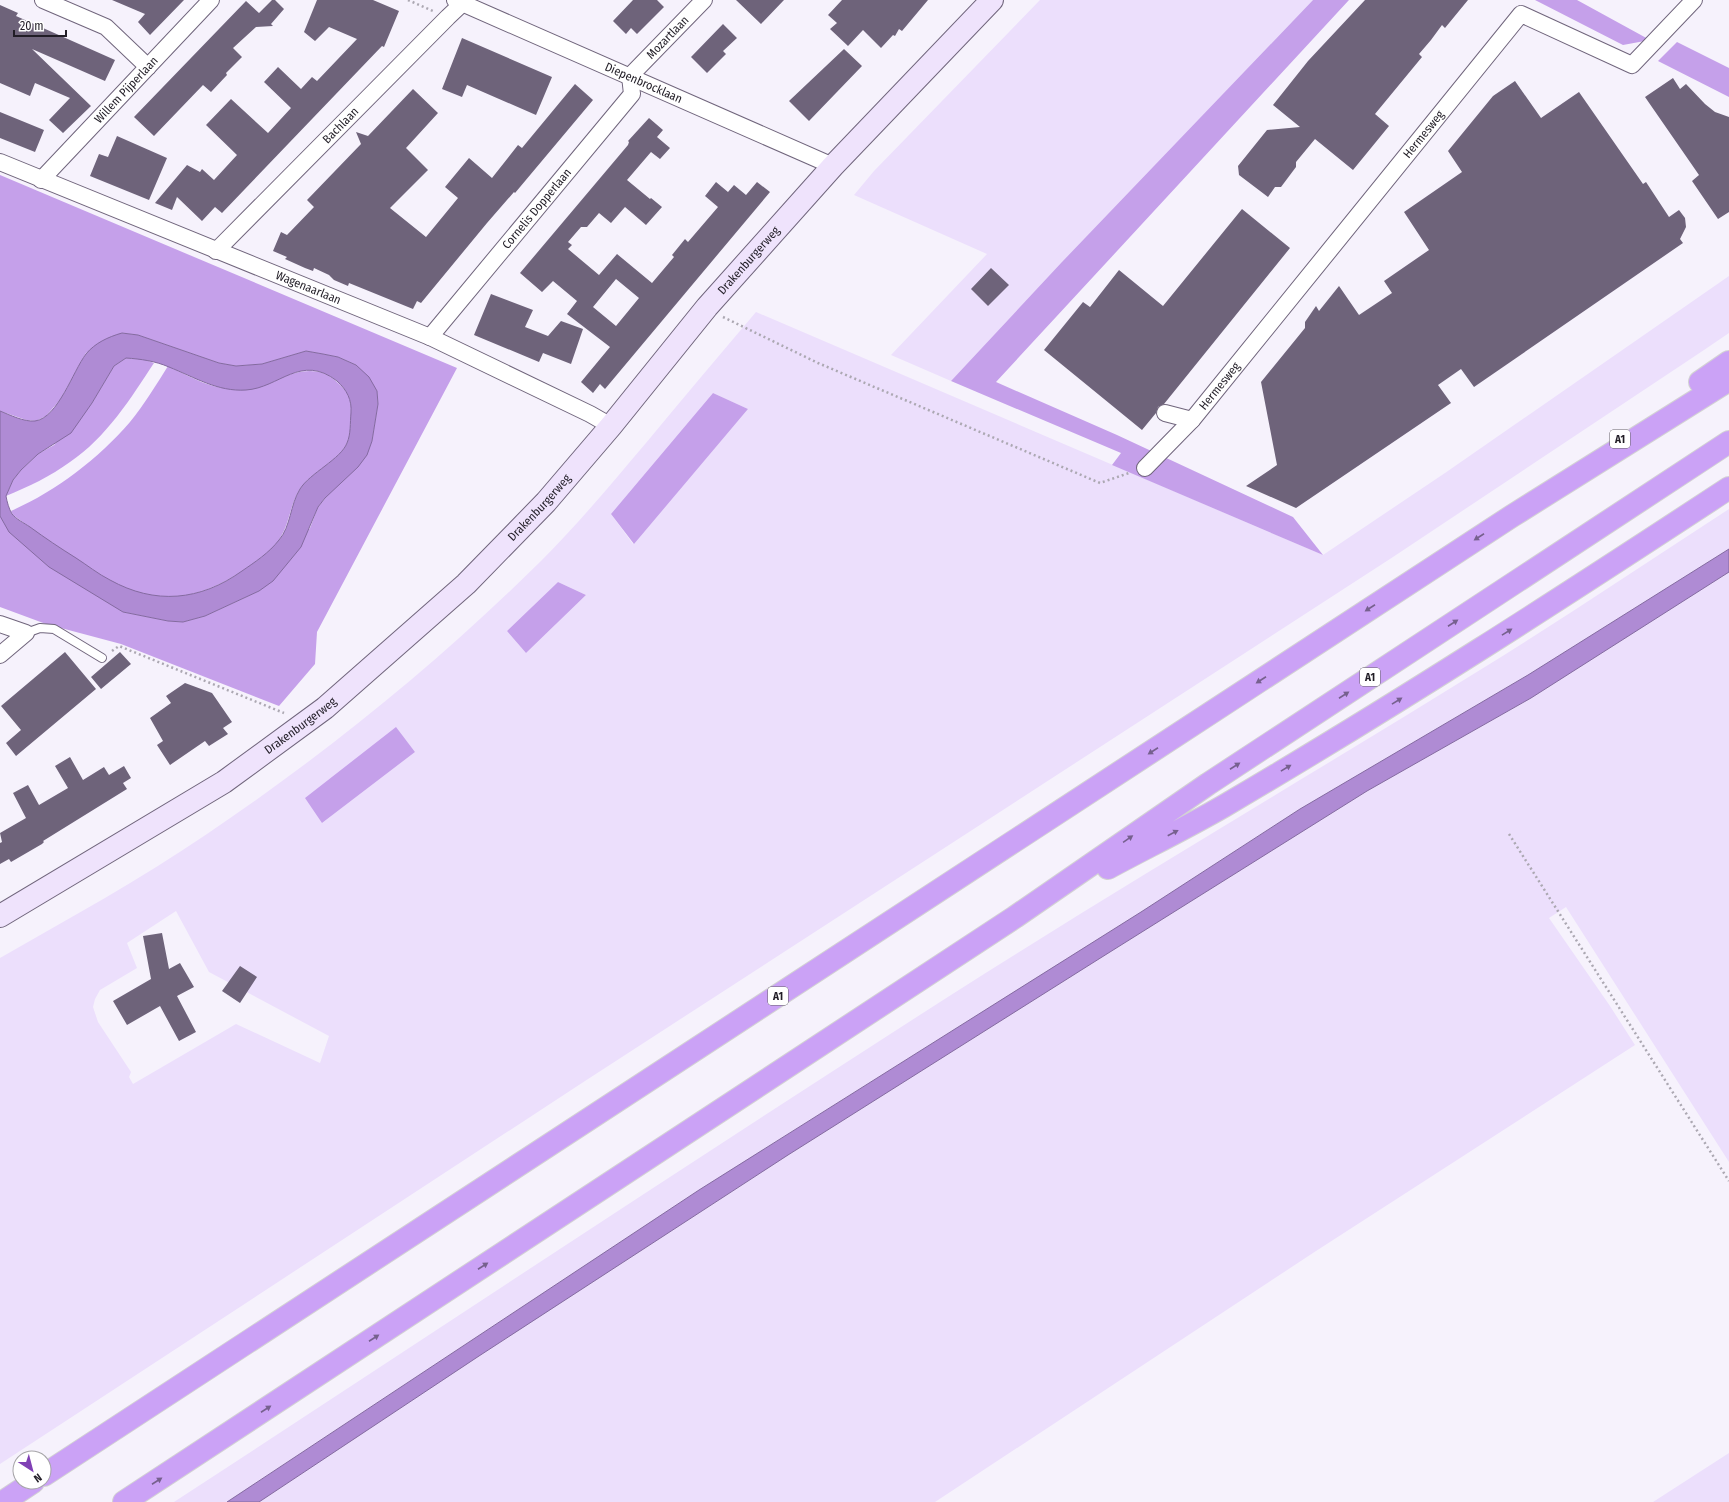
<svg xmlns="http://www.w3.org/2000/svg" width="1729" height="1502" font-family="'Fira Sans Condensed',sans-serif">
<style>
.green{fill:#ecdffc;fill-rule:evenodd}
.forest{fill:#c5a0ea}
.water{fill:#af8bd4;stroke:#846aa0;fill-rule:evenodd}
.building{fill:#6e637a;fill-rule:evenodd}
.lines{fill:none;stroke-linecap:round;stroke-linejoin:round}
.lane-casing{stroke:#70657c;stroke-width:10}
.street-casing{stroke:#70657c;stroke-width:18}
.secondary-casing{stroke:#70657c;stroke-width:24}
.highway-casing{stroke:#d3d2d4;stroke-width:24}
.path{stroke:#aca8b2;stroke-width:2.5;stroke-dasharray:2 3;stroke-linecap:butt}
.lane{stroke:#fff;stroke-width:8}
.street{stroke:#fff;stroke-width:16}
.secondary{stroke:#efe3fc;stroke-width:22}
.highway{stroke:#cba2f6;stroke-width:22}
.oneway{fill:#76608e}
.labels{text-anchor:middle;dominant-baseline:central;stroke-width:4;stroke-linejoin:round;paint-order:stroke}
.shield{fill:#fff;stroke:#646167;stroke-width:1}
.shield-label{font-size:11px;font-weight:bold;fill:#211d26}
.street-label{font-size:12px;fill:#211d26;stroke:#fff}
</style>
<rect width="100%" height="100%" fill="#f6f2fc"/>
<!-- green -->
<path class="green" d="M1040,0H1313L1061,263L951,381L891,355L987,254L854,195L874,171Z
M1729,276V333L1704,350L1393,557L585,1081L0,1464V958C70,918 141,879 207,834C328,752 438,663 542,560C579,523 612,483 646,443C682,399 719,356 756,312L1323,555L1445,473ZM713,393L748,409L633,544L611,514ZM558,582L586,595L526,653L507,631ZM396,728L415,752L322,823L350,764ZM176,911L209,972L329,1036L320,1063L236,1024L133,1084L129,1077L131,1072L98,1022L93,1007L95,999L100,990L137,968L127,943Z
M1729,509V549L1528,675L1300,809L1141,912L699,1190L227,1502H174C433,1333 690,1162 951,995C1125,884 1304,779 1480,670C1564,618 1646,563 1729,509Z
M1729,572V1162L1566,907L1549,918L1610,1006L1635,1045L1316,1251L935,1502H259L479,1356L788,1155L1102,957L1367,791L1531,698Z
M1729,1453V1502H1653Z"/>
<!-- forest -->
<path class="forest" d="M1313,0H1349L996,382L1117,435L1293,517L1323,555L1112,465L1121,453L951,381L1061,263Z
M1535,0H1577L1650,40L1623,45Z
M1677,42L1729,68V97L1658,61Z
M0,175L457,368L317,632L315,664L279,706L121,644L46,624L0,607V516L2,519L123,612L168,621L183,622L205,616L259,591L310,528L318,507L372,441L378,404L377,391L356,365L338,357L323,354L306,351L262,364L236,366L219,363L138,335L122,333L86,353L60,400L46,416L36,421L26,420L0,411Z
M126,358L143,359L154,363C131,398 106,438 70,462C51,476 28,487 6,496L13,480L21,470L38,454L54,445L92,403L114,366Z
M168,366C185,374 209,388 227,388C239,388 252,388 263,385C269,384 274,381 279,379C299,370 320,366 337,382C350,393 352,401 351,417C350,425 351,435 347,443C340,460 310,473 300,489C290,504 290,523 280,538C275,548 263,556 254,563C224,585 194,599 156,597C120,595 54,544 24,523L13,515L11,511C56,491 97,460 130,422C144,405 156,385 168,366Z
M713,393L748,409L634,544L611,514Z
M558,582L586,595L526,653L507,631Z
M396,727L415,752L322,823L305,798Z"/>
<!-- water -->
<path class="water" d="M122,333L138,335L219,363L236,366L262,364L306,351L323,354L338,357L356,365L369,377L377,391L378,404L372,441L367,455L358,467L325,498L318,507L301,547L273,581L259,591L205,616L183,622L168,621L123,612L49,567L9,532L0,516V411C10,415 24,422 35,421C58,418 73,371 86,354C95,343 108,337 122,333ZM126,358C141,359 155,361 169,367C194,377 218,392 246,390C279,388 301,353 337,381C347,390 352,400 351,413C350,423 351,434 347,443C341,459 310,473 300,489C290,505 291,526 279,540C269,553 255,562 242,571C200,601 155,605 110,580C98,574 87,565 76,558C60,548 45,538 30,527C24,523 16,519 12,514C9,509 7,502 6,496L13,480L21,470L38,454L71,433L92,403L114,366Z
M1729,549V572L1531,698L1367,791L1102,957L788,1155L479,1356L259,1502H227L699,1190L1141,912L1300,809L1528,675Z"/>
<!-- building -->
<path class="building" d="M112,0H184L150,35L138,22L145,14Z
M272,0H275L284,9L271,24L273,26L256,27L233,48L242,57L226,73L227,75L211,92L203,85L154,136L134,117L246,1L259,13Z
M317,0H373L399,11L384,47L382,46L222,213L215,207L202,221L177,197L172,210L155,203L187,165L200,172L202,169L214,180L237,155L206,125L231,99L268,133L291,108L264,82L278,67L301,89L312,77L317,81L357,39L329,27L315,41L304,32Z
M633,0H657L664,7L637,34L631,28L626,34L613,21Z
M736,0H784L761,24Z
M842,0H928L902,31L899,29L895,36L893,35L881,48L863,30L848,46L830,29L837,23L828,15Z
M1365,0H1468L1445,28L1442,25L1431,40L1419,54L1422,57L1375,114L1389,126L1353,170L1315,139L1296,162V167L1281,187H1275L1268,197L1239,175L1238,166L1267,130L1300,127L1273,105L1308,61Z
M0,5L18,13L16,16L115,60L105,81L32,49L91,106L63,133L49,120L70,98L35,83L30,96L0,83Z
M723,24L737,38L723,51L726,54L707,73L691,57Z
M462,38L552,77L536,115L467,85L462,97L442,89Z
M844,49L862,66L809,121L789,101Z
M1673,78L1680,89L1686,84L1705,104L1715,112L1729,117V212L1718,219L1692,181L1699,175L1645,97Z
M1515,81L1541,118L1579,92L1643,184L1646,182L1669,217L1679,210L1685,218L1686,227L1680,239L1683,243L1474,387L1461,369L1438,385L1451,403L1296,508L1246,486L1277,465L1261,382L1305,328V322L1316,306L1319,311L1339,286L1359,315L1392,293L1384,281L1429,250L1404,212L1462,172L1448,151L1493,96Z
M575,84L593,100L515,193L514,192L487,223L421,303L417,301L413,309L349,283L348,286L334,280L329,275L314,268L313,271L305,268L285,259L287,257L273,251L281,232L287,235L314,207L307,200L361,144L356,132L368,136L413,89L438,113L406,148L428,170L390,208L426,237L458,198L445,187L469,158L492,178L518,145L522,148Z
M0,112L44,130L35,152L0,138Z
M649,118L663,130L657,137L670,148L660,159L651,152L627,180L650,199L651,198L662,207L646,225L625,207L611,223L599,213L587,227H581L568,242L572,245L568,249L599,275L617,254L652,283L674,257L672,255L685,239L688,242L718,207L705,196L716,182L728,192L734,185L746,195L757,182L770,192L605,389L600,384L593,393L581,382L610,347L567,314L577,301L553,281L542,292L520,273L628,145L629,142L628,141ZM616,279L639,298L616,326L593,307Z
M117,136L167,158L149,200L90,176L99,154L108,157Z
M1242,209L1290,248L1164,404L1158,407L1156,413L1142,430L1044,350L1083,302L1090,307L1119,270L1163,306Z
M991,268L1009,285L988,306L971,289Z
M491,294L533,310L525,327L548,336L561,321L583,329L571,364L543,353L539,362L474,335Z
M65,652L96,689L16,756L6,743L21,730L1,706Z
M120,652L131,664L101,689L91,677Z
M185,683L212,693L232,722L223,728L228,734L209,746L205,741L170,765L157,745L163,741L150,718L171,703L166,696Z
M70,757L83,780L104,767L109,775L124,766L131,778L123,783L127,789L43,841L44,842L42,844L11,862L9,859L0,864V843L2,842L0,833L26,818L13,793L28,785L39,805L68,788L55,766Z
M162,933L169,969L180,963L194,987L177,996L196,1032L179,1041L160,1006L127,1025L113,1001L151,979L143,936Z
M240,966L257,977L240,1003L222,991Z"/>
<g class="lines">
<!-- lane casing -->
<g class="lane-casing">
<path id="lane" d="M26,633L40,628L54,629L102,658"/>
</g>
<!-- street casing -->
<g class="street-casing">
<g id="street">
<path d="M43,0L106,27L148,67"/>
<path id="s1" d="M455,0L833,166"/>
<path id="s2" d="M0,162L430,337L590,414L611,426"/>
<path id="s3" d="M41,180L211,0"/>
<path id="s4" d="M216,251L448,17L466,0"/>
<path id="s5" d="M430,337L632,94L630,76L704,0"/>
<path d="M1165,413L1192,420"/>
<path id="s6" d="M1145,468L1192,420L1521,14L1632,65L1694,0"/>
<path d="M0,624L26,633L0,655"/>
</g>
</g>
<!-- secondary casing -->
<g class="secondary-casing">
<g id="secondary">
<path id="s7" d="M0,916L224,782L325,708L466,584L546,502L611,426L707,307L833,166L992,0"/>
</g>
</g>
<!-- highway casing -->
<g class="highway-casing">
<path id="highway" d="M1700,382L1729,362
M1108,868C1147,847 1186,828 1224,806C1396,705 1563,597 1729,488
M44,1475L1512,516L1729,380
M3,1502L33,1482
M124,1502L1015,917L1208,784L1729,442"/>
</g>
<!-- path -->
<path class="path" d="M408,0L433,11
M723,317L818,363L1100,483L1129,473
M112,651L119,646L284,713
M1509,834L1729,1181"/>
<!-- lane -->
<use href="#lane" class="lane"/>
<!-- street -->
<use href="#street" class="street"/>
<!-- secondary -->
<use href="#secondary" class="secondary"/>
<!-- highway -->
<use href="#highway" class="highway"/>
</g>
<!-- one-way arrows -->
<defs><path id="oneway-solid" d="M-6-.8H1V-3.2L6.5 0L1 3.2V.8H-6Z"/></defs>
<g class="oneway">
<use href="#oneway-solid" transform="translate(1479 537) rotate(147)"/>
<use href="#oneway-solid" transform="translate(1370 608) rotate(147)"/>
<use href="#oneway-solid" transform="translate(1453 623) rotate(-33)"/>
<use href="#oneway-solid" transform="translate(1507 632) rotate(-32)"/>
<use href="#oneway-solid" transform="translate(1261 680) rotate(147)"/>
<use href="#oneway-solid" transform="translate(1344 695) rotate(-33)"/>
<use href="#oneway-solid" transform="translate(1397 701) rotate(-32)"/>
<use href="#oneway-solid" transform="translate(1153 751) rotate(147)"/>
<use href="#oneway-solid" transform="translate(1235 766) rotate(-33)"/>
<use href="#oneway-solid" transform="translate(1286 768) rotate(-31)"/>
<use href="#oneway-solid" transform="translate(1173 833) rotate(-28)"/>
<use href="#oneway-solid" transform="translate(1128 839) rotate(-35)"/>
<use href="#oneway-solid" transform="translate(483 1266) rotate(-33)"/>
<use href="#oneway-solid" transform="translate(374 1338) rotate(-33)"/>
<use href="#oneway-solid" transform="translate(266 1409) rotate(-33)"/>
<use href="#oneway-solid" transform="translate(157 1481) rotate(-33)"/>
</g>
<g class="labels">
<!-- shield labels -->
<g class="shield">
<rect x="1610" y="430" width="20" height="18" rx="3"/>
<rect x="1360" y="668" width="20" height="18" rx="3"/>
<rect x="768" y="987" width="20" height="18" rx="3"/>
</g>
<g class="shield-label">
<text x="1620" y="439">A1</text>
<text x="1370" y="677">A1</text>
<text x="778" y="996">A1</text>
</g>
<!-- street labels -->
<g class="street-label">
<text stroke="none"><textPath href="#s5" startOffset="388">Mozartlaan</textPath></text>
<text stroke="none"><textPath href="#s1" startOffset="206">Diepenbrocklaan</textPath></text>
<text stroke="none"><textPath href="#s3" startOffset="124">Willem Pijperlaan</textPath></text>
<text stroke="none"><textPath href="#s4" startOffset="177">Bachlaan</textPath></text>
<text stroke="none"><textPath href="#s6" startOffset="435">Hermesweg</textPath></text>
<text stroke="none"><textPath href="#s5" startOffset="167">Cornelis Dopperlaan</textPath></text>
<text stroke="none"><textPath href="#s7" startOffset="1004">Drakenburgerweg</textPath></text>
<text stroke="none"><textPath href="#s2" startOffset="333">Wagenaarlaan</textPath></text>
<text stroke="none"><textPath href="#s6" startOffset="111">Hermesweg</textPath></text>
<text stroke="none"><textPath href="#s7" startOffset="680">Drakenburgerweg</textPath></text>
<text stroke="none"><textPath href="#s7" startOffset="356">Drakenburgerweg</textPath></text>
</g>
</g>
<!-- north arrow -->
<g transform="translate(32 1470) rotate(144)"><circle r="19" fill="#ffffff" stroke="#a6a5a8"/>
<path d="M0-3L7 15L0 10L-7 15Z" fill="#8040b5"/>
<text y="-6" font-size="11" font-weight="bold" text-anchor="middle" fill="#211d26">N</text>
</g>
<!-- scale -->
<path d="M14 30v6h52v-6" fill="none" stroke="#211d26" stroke-width="2"/>
<text x="20" y="30" font-size="12" fill="#211d26" stroke="#ffffff" stroke-width="3" paint-order="stroke">20 m</text>
</svg>
